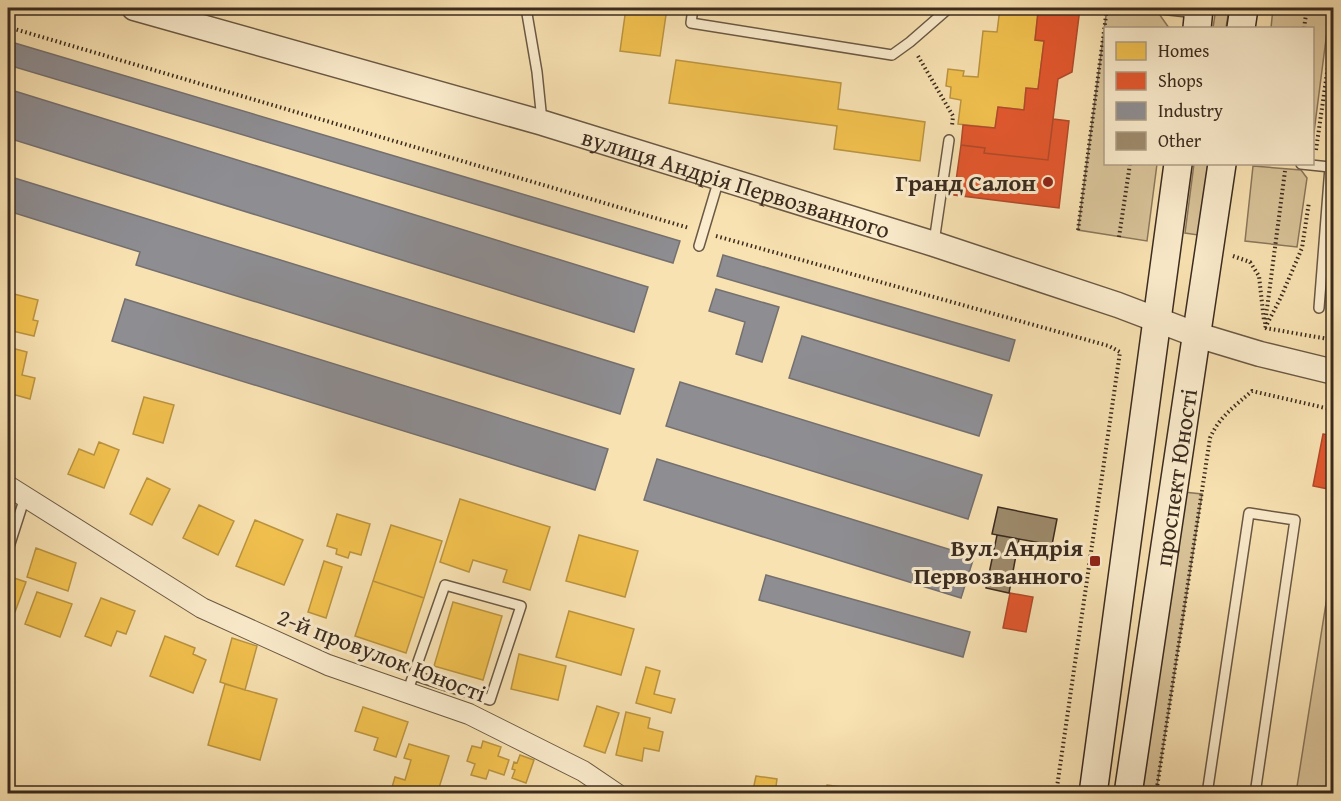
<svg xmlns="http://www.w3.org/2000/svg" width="1341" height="801" font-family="'Gentium Book Plus',serif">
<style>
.green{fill:#d9c399;stroke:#8a775c;stroke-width:1.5}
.homes{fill:#f2c14e;stroke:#bb9440;stroke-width:1.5}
.shops{fill:#e4572e;stroke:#b14a2a;stroke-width:1.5}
.industry{fill:#8d8d92;stroke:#747070;stroke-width:1.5}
.building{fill:#9d8a6b;stroke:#3a2b1f;stroke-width:1.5}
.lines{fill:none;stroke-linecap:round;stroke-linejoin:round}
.service-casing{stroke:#6a5944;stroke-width:12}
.minor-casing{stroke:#6a5944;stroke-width:22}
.tertiary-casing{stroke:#6a5944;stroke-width:27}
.secondary-casing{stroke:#3a2b1f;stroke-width:30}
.path{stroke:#3a2b1f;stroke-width:4;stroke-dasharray:1.5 3;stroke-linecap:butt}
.service{stroke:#fbeccd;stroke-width:9}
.minor{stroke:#fbeccd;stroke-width:20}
.tertiary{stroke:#fbeccd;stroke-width:24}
.secondary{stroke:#fbeccd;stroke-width:27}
.poi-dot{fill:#8f2418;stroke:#fbeccd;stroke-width:2}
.labels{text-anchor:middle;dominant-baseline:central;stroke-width:6;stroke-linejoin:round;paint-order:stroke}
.poi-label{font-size:24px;font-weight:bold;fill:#3a2b1f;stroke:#fbeccd;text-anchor:end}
.street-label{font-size:24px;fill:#3a2b1f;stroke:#fbeccd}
</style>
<rect width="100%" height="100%" fill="#f9e2b2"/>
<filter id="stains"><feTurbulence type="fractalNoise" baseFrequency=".00333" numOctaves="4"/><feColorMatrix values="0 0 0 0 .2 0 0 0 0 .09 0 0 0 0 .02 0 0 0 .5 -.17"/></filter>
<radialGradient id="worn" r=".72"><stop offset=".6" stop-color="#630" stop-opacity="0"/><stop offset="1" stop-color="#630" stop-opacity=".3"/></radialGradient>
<!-- green -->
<path class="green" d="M1107,8H1155L1169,28H1106V164H1157L1147,241L1078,230Z
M1216,8H1229L1226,28H1213Z
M1273,8H1330L1313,140L1312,28H1271Z
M1194,164H1208L1198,235L1185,233Z
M1253,166L1301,170L1307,178L1297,247L1245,241Z
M1174,491L1202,494L1156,793L1128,794Z
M1333,559V793H1296Z"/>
<!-- homes -->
<path class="homes" d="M626,8H667L660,56L620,51Z
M1000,8L1038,12L1035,40L1044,41L1038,89L1026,88L1024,110L998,107L995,128L958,124L961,100L950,98L951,87L946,86L948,69L964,71L963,76L978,77L983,31L997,32Z
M676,60L841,83L838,109L925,122L920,161L834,149L837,126L669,103Z
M14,294L38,300L33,320L38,321L34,336L8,330Z
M8,347L27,352L22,375L35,378L30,399L8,393Z
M144,397L174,405L163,443L133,434Z
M99,442L119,450L104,488L68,474L79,449L94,455Z
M147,478L170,489L152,525L130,514Z
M460,499L550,527L530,590L503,582L507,570L473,560L469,572L440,562Z
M199,505L234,521L218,555L183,538Z
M337,514L370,524L361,555L350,552L348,558L336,554L337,549L327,546Z
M255,520L303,540L284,585L236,566Z
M391,525L442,541L424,598L373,581Z
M579,535L638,551L625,597L566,581Z
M36,548L76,563L68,591L27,577Z
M324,561L342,567L326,618L308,612Z
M8,576L26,582L15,612L8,609Z
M373,581L424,598L406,653L355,636Z
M37,592L72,604L60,637L25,624Z
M101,598L135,611L126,634L117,631L111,646L85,636Z
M453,602L502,616L483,680L434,666Z
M569,611L634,629L621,675L556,657Z
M165,636L195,648L193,654L206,660L193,693L150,676Z
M232,638L257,646L245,690L220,682Z
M519,654L566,666L558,700L511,689Z
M646,667L660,671L654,694L675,699L671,713L636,703Z
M225,684L277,699L260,760L208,745Z
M597,706L619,713L605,753L584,746Z
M363,707L408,722L396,757L374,750L378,738L355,731Z
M626,712L650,718L648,728L663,732L659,751L644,748L642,761L616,755Z
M483,741L501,747L498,756L509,760L504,775L489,770L486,779L471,775L475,764L467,761L472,746L481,748Z
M409,744L449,756L437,794H390L395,777L405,780L411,760L404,758Z
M520,755L534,760L526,783L512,778L515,770L512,769L514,762L517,763Z
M756,776L777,779L775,794L753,790Z
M827,785L848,788L847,794H825Z"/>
<!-- shops -->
<path class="shops" d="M1000,8H1080L1072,72L1058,79L1048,160L984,153L985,148L961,145L963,125L995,128L998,107L1024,110L1026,88L1038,89L1044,41L1035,40L1038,12Z
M1053,119L1069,121L1059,208L954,195L961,145L985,148L984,153L1048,160Z
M1323,434L1334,436L1333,490L1313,486Z
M1010,593L1033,597L1026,632L1003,628Z"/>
<!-- industry -->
<path class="industry" d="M8,41L680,241L673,263L8,65Z
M8,89L648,287L634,332L8,138Z
M8,176L634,369L620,414L136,265L140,252L8,211Z
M723,255L1015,340L1009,361L717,276Z
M716,289L779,307L762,362L736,354L745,322L709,311Z
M125,299L608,449L595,490L112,341Z
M802,336L992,395L979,436L789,378Z
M680,382L982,475L968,519L666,426Z
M657,459L974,557L961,598L644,500Z
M766,575L970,632L963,657L759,600Z"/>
<!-- building -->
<path class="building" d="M998,507L1057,519L1052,545L992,534Z
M997,535L1019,539L1009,593L986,588Z"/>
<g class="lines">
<!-- service casing -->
<g class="service-casing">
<path id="service" d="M526,8L537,72L542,121
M693,8L691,23L892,55L910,42L949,8
M1151,8L1197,13
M1301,164L1330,167L1319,308
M934,242L949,140
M699,246L719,179
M8,550L25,497
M407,693L445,585L521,606L490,700L413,675
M1207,794L1249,513L1295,520L1255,794"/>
</g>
<!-- minor casing -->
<g class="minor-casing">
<path id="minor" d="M8,486L202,608L328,665L469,714L583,771L617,794"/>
</g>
<!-- tertiary casing -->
<g class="tertiary-casing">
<g id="tertiary">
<path id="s1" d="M134,8L543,123L934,244L1118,305L1197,335L1260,354L1334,372"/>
</g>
</g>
<!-- secondary casing -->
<g class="secondary-casing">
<g id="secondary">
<path d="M1197,28L1199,8"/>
<path d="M1241,28L1244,8"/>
<path d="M1093,794L1178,164"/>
<path id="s2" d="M1128,794L1222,164"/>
</g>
</g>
<!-- path -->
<path class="path" d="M8,27L689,228
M1304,28L1307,8
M918,56L953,116L952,126
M1316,150L1334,24
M1078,230L1107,8
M716,236L1109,346L1120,352L1056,794
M1119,237L1130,164
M1233,256L1250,262L1259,276L1264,321
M1265,324L1285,171
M1265,328L1281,297L1302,248L1309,202
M1265,328L1334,340
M1156,794L1210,438C1219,417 1235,406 1252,391L1334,410"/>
<!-- service -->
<use href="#service" class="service"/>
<!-- minor -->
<use href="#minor" class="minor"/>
<!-- tertiary -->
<use href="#tertiary" class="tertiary"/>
<!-- secondary -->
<use href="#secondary" class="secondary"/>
</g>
<!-- markers -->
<g class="poi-dot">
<circle cx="1048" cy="182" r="6"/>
<rect x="1089" y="555" width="12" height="12" rx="3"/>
</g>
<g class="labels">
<!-- poi labels -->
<g class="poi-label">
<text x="1036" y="182">Гранд Салон</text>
<text x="1083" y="547">Вул. Андрія<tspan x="1083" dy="28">Первозванного</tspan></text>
</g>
<!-- street labels -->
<g class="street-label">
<text stroke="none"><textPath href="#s1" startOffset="627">вулиця Андрія Первозванного</textPath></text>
<text stroke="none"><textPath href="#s2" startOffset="320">проспект Юності</textPath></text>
<text transform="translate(382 655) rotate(21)">2-й провулок Юності</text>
</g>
</g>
<!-- margin -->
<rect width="1341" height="801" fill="none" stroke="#f9e2b2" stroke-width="30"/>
<rect x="9" y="9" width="1323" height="783" fill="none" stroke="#3a2b1f" stroke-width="3"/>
<rect x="15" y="15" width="1311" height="771" fill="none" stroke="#3a2b1f" stroke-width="1.5"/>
<!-- legend -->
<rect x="1104" y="27" width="210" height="138" fill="#fbeccd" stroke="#ae9f87" stroke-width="1.5"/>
<rect x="1116" y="42" width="30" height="18" fill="#f2c14e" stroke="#ae9f87" stroke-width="1.5"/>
<text x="1158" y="57" font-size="18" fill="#3a2b1f">Homes</text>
<rect x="1116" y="72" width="30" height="18" fill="#e4572e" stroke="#ae9f87" stroke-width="1.5"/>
<text x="1158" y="87" font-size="18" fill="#3a2b1f">Shops</text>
<rect x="1116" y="102" width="30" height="18" fill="#8d8d92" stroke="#ae9f87" stroke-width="1.5"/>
<text x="1158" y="117" font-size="18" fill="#3a2b1f">Industry</text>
<rect x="1116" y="132" width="30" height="18" fill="#9d8a6b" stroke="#ae9f87" stroke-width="1.5"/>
<text x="1158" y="147" font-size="18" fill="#3a2b1f">Other</text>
<rect width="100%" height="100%" filter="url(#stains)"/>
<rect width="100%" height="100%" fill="url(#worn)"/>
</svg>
